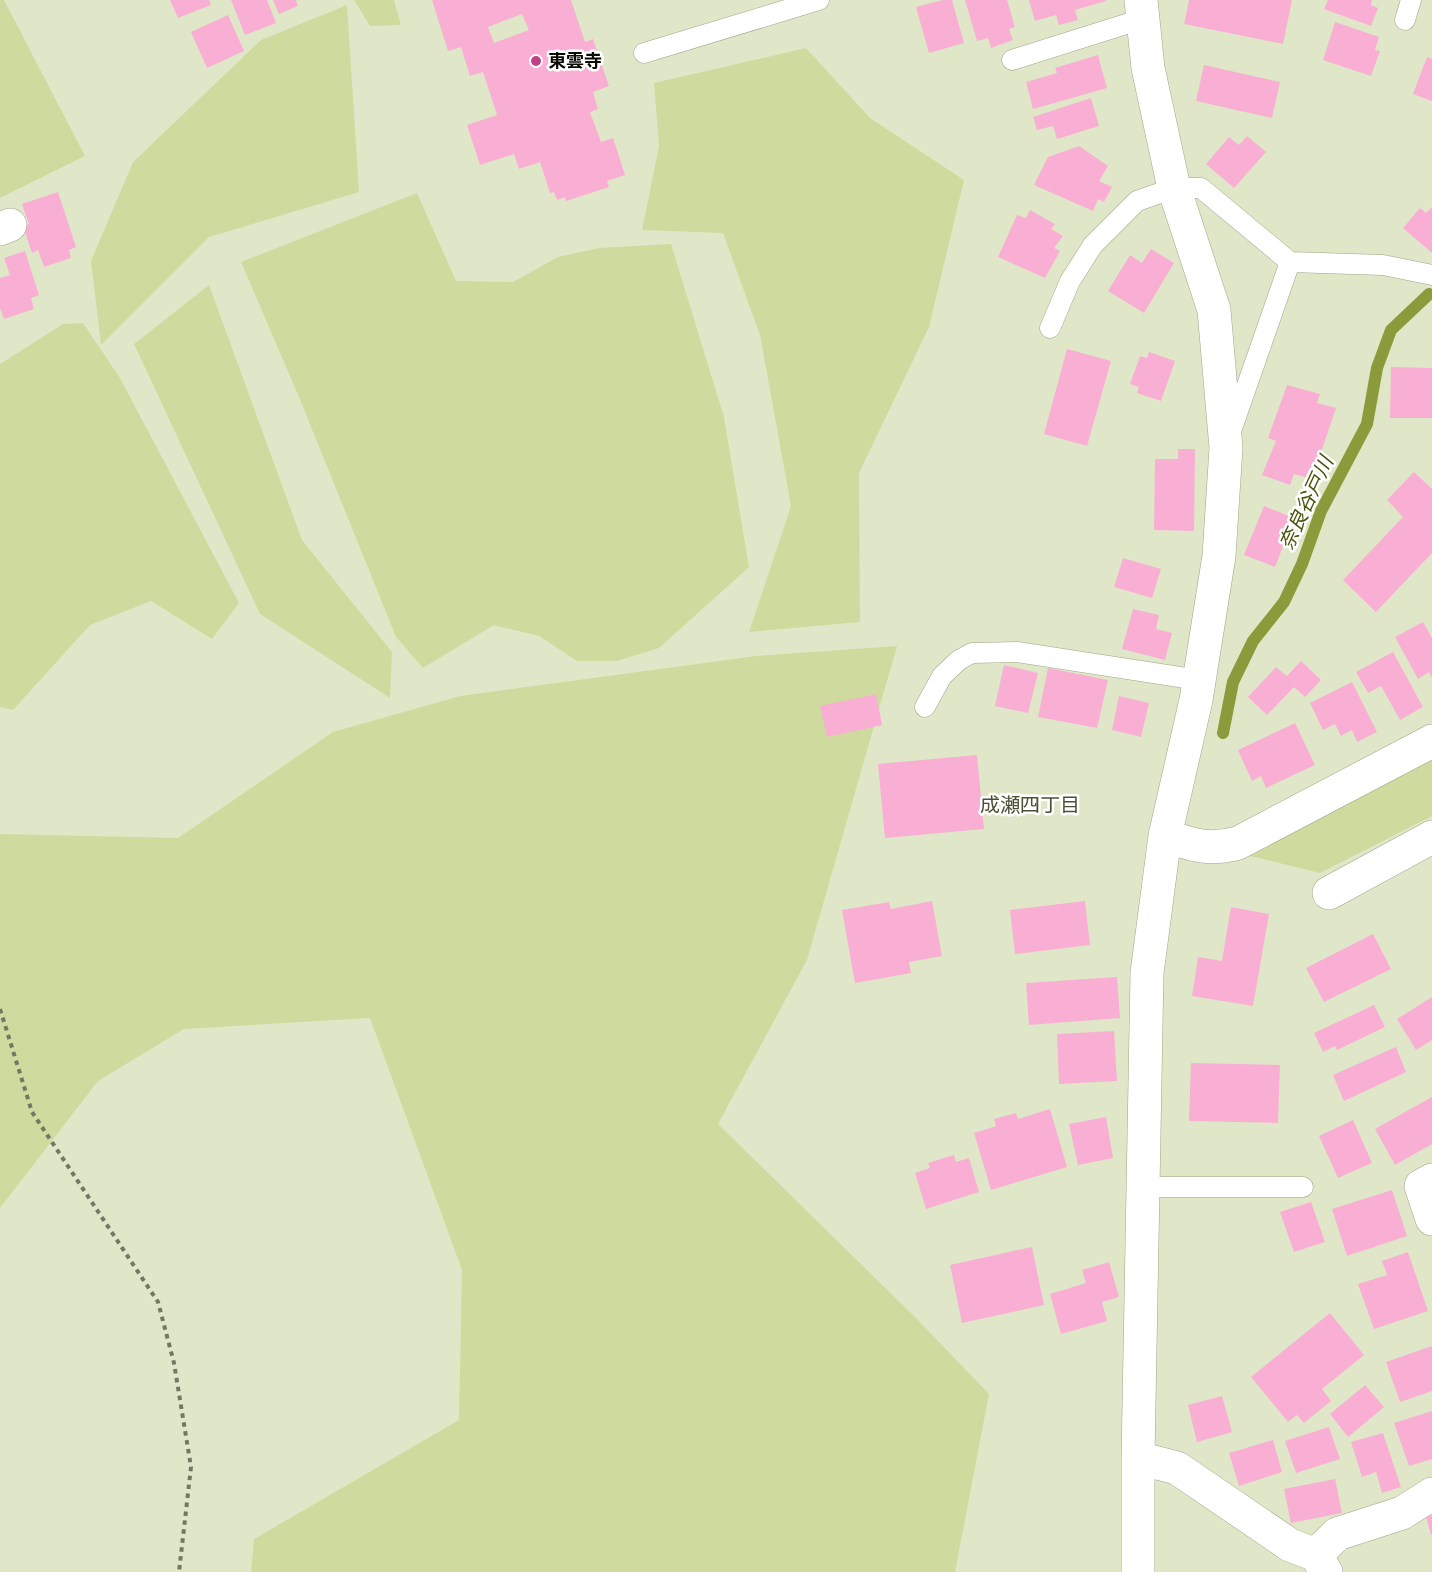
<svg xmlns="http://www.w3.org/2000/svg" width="1432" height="1572" font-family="Figtree,'Noto Sans JP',sans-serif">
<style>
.green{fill:#cfdb9e}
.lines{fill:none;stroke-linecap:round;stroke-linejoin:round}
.stream{stroke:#8b9a3b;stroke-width:12}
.building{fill:#f8afd3;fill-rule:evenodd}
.service-casing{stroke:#9ea587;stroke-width:21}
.minor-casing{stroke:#9ea587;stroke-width:34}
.path{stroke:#737764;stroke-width:4;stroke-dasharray:4.5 4.5;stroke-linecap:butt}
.service{stroke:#fff;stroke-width:20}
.minor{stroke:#fff;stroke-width:33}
.poi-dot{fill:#c03f8a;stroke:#fff;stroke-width:2}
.labels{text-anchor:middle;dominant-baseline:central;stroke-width:5;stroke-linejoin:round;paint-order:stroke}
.poi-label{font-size:18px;font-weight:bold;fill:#0b0d04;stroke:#fff;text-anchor:start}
.water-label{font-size:20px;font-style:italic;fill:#49530c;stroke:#fff}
.neighbourhood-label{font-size:20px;fill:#4b5136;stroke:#fff}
</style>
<rect width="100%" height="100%" fill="#e0e7c8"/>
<!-- green -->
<path class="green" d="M0,0H4L85,156L0,198Z
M354,0H394L401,25L370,26Z
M347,5L359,192L209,237L101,345L91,261L133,162L261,40Z
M806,48L870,118L964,180L929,327L859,473L860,622L749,632L791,506L760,335L723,233L642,230L659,146L654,83Z
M417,193L456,281L513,282L558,257L599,248L671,244L724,417L749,567L659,648L617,661H577L539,636L494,625L423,668L396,637L301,402L241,262Z
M209,285L302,540L392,652L390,698L260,614L134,344Z
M83,323L120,378L239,603L212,639L151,601L90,625L13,710L0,707V364L63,324Z
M897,646L807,960L718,1124L916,1318L989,1394L955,1572H251L254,1539L459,1420L462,1270L370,1018L184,1029L98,1081L0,1208V834L178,838L333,732L460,696L756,656Z
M1432,759V816L1320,873L1250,856Z"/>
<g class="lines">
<!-- stream -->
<path class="stream" d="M1223,733L1233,682L1253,641L1284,602L1302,564L1321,511L1367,424L1377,368L1391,330L1429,294"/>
</g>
<!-- building -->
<path class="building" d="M170,0H209L211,5L178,18Z
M231,0H267L276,23L245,35Z
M273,0H296L298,6L279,14Z
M432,0H571L585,42L593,39L609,86L593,92L598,109L590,112L601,142L613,138L625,175L607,181L609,187L566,201L565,197L557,200L554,192L550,193L540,162L519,169L514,154L480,165L467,125L497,115L483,72L470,76L461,47L448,51ZM522,14L529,30L494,43L488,27Z
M943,0H952L964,43L929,53L916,7Z
M965,0H1007L1015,27L1009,29L1013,40L991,48L988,38L977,41Z
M1029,0H1106V1L1075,10L1078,20L1059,25L1056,15L1035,21Z
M1189,0H1292L1283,44L1184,24Z
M1328,0H1372L1371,5L1378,8L1371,26L1324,9Z
M228,15L244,51L207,68L191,32Z
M1335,22L1379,37L1375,50L1380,51L1371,76L1323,60Z
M1098,55L1107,88L1033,109L1026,82L1057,73L1055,68Z
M1427,57L1432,59V101L1413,94Z
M1204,65L1280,82L1272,118L1196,101Z
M1091,98L1099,126L1057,139L1053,126L1037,130L1033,117Z
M1247,136L1266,152L1234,188L1206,164L1229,137L1239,145Z
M1079,146L1108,166L1099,181L1112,187L1104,202L1098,199L1093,211L1034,185L1048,157Z
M58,192L76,247L69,250L71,258L44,267L38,250L32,253L23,226L29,224L22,204Z
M1432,207V253L1403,228L1420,208L1426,213Z
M1030,210L1055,224L1051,229L1063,236L1054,248L1060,251L1045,278L998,257L1017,215L1026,218Z
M1151,249L1174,263L1144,313L1108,291L1130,255L1142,263Z
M25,251L39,295L31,298L34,309L4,319L0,308V278L10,275L4,258Z
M1067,349L1111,361L1087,446L1044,434Z
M1149,352L1175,361L1161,401L1137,393L1139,387L1130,384L1140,356L1147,358Z
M1391,367L1432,368V418H1390Z
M1287,385L1320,394L1317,403L1336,408L1312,479L1294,474L1290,485L1262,475L1276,441L1268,438Z
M1178,449H1195L1194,531L1154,530L1155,459H1178Z
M1414,472L1432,489V553L1376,612L1343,580L1403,517L1387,500Z
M1264,506L1294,518L1275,567L1244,555Z
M1123,558L1161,569L1152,598L1114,587Z
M1133,609L1159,615L1156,629L1172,633L1165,660L1122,649Z
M1423,622L1432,638V678L1429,672L1418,679L1395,637Z
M1393,652L1423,707L1400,720L1381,686L1368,693L1356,672Z
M1301,661L1321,680L1305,697L1294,687L1267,715L1248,697L1276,667L1287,676Z
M1004,665L1038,673L1028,713L995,706Z
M1048,668L1108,680L1097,728L1038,717Z
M1352,682L1377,732L1357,742L1352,730L1341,736L1335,724L1323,730L1310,703Z
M876,694L882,725L827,737L820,706Z
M1119,696L1149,703L1141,737L1112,730Z
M1295,723L1315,765L1266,788L1261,776L1252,781L1238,750Z
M977,755L984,829L885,838L878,764Z
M932,901L942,956L909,962L911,973L855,983L842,910L889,902L891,909Z
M1085,901L1090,945L1015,954L1010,910Z
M1231,907L1269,914L1253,1006L1192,996L1198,957L1222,961Z
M1373,934L1391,969L1324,1002L1306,968Z
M1117,977L1120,1018L1029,1025L1026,983Z
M1432,997V1040L1416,1050L1397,1019Z
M1374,1005L1385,1027L1337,1050L1335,1046L1323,1052L1314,1033Z
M1114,1031L1117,1081L1059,1084L1057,1034Z
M1396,1047L1406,1072L1344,1101L1333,1075Z
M1191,1063L1280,1065L1278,1123L1189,1121Z
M1432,1097V1144L1395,1165L1375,1129Z
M1050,1109L1067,1167L991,1190L974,1133L996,1126L994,1119L1016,1113L1018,1119Z
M1106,1117L1113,1158L1078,1165L1069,1124Z
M1353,1120L1372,1163L1338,1178L1319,1136Z
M954,1155L956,1162L969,1158L979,1192L926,1209L915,1173L930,1168L928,1163Z
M1392,1190L1407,1236L1347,1256L1332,1209Z
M1311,1202L1325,1242L1294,1252L1280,1212Z
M1032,1247L1044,1305L962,1323L950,1265Z
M1408,1252L1428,1311L1374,1329L1358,1284L1387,1275L1382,1261Z
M1109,1262L1119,1297L1102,1302L1107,1321L1061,1334L1050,1294L1086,1283L1082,1270Z
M1330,1313L1364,1355L1322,1389L1331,1401L1304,1423L1297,1415L1288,1422L1251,1377Z
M1432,1346V1391L1400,1402L1386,1362Z
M1365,1385L1384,1407L1348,1437L1330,1414Z
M1222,1396L1232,1432L1197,1442L1188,1405Z
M1432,1411V1459L1409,1466L1394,1423Z
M1329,1427L1340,1459L1296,1473L1285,1441Z
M1383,1433L1401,1487L1382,1493L1376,1472L1362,1477L1351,1442Z
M1273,1440L1282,1472L1239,1486L1229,1453Z
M1335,1479L1342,1513L1291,1523L1284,1489Z
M1432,1515V1535H1431L1426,1517Z"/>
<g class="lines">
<!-- service casing -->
<g class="service-casing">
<path id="service" d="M1405,20L1411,0
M644,53L819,0
M1012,60L1142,19
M1050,328L1070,281L1093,245L1137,201L1174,188H1201L1290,262L1383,265L1432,275
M1230,434L1290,262
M925,707L942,676L959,660L972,653L1017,652L1199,680
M1142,1187H1303"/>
</g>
<!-- minor casing -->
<g class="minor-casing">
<path id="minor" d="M0,229L10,225
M1165,836C1193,845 1209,851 1238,843L1432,741
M1329,893L1432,837
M1432,1180L1421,1186L1432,1219
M1138,1458L1177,1468L1290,1545L1316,1555L1326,1572
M1316,1555L1337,1534L1402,1513L1432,1494
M1138,1572V1458L1147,973L1165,836L1196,700L1219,556L1226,448L1214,310L1174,188L1148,68L1141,0"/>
</g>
<!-- path -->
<path class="path" d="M0,1009L32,1112L158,1302L174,1363L191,1467L179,1572"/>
<!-- service -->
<use href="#service" class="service"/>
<!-- minor -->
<use href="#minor" class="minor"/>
</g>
<!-- markers -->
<circle class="poi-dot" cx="536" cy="61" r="6"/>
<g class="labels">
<!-- poi labels -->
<g class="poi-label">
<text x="548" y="61">東雲寺</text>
</g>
<!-- water labels -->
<g class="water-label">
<text transform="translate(1306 503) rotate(-65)">奈良谷戸川</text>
</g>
<!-- neighbourhood labels -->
<g class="neighbourhood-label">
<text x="1030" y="805">成瀬四丁目</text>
</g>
</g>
</svg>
